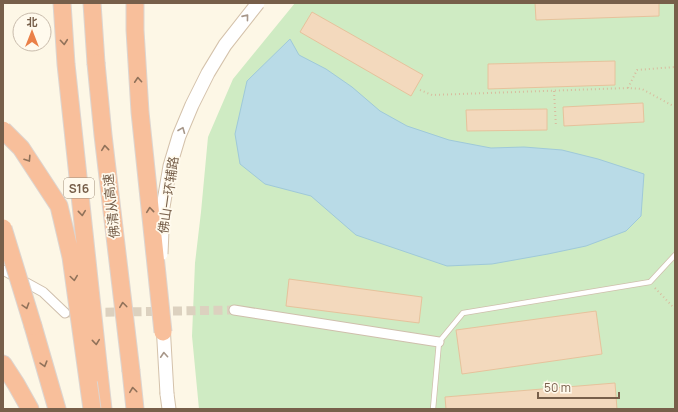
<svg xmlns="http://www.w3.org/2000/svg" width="678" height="412" font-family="Manrope,'Noto Sans SC',sans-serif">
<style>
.green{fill:#cfebc3}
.water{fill:#b9dbe7;stroke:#9fc9d9}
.building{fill:#f3d9bd;stroke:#e6c29c}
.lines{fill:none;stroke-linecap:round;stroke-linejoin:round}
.street-tunnel{stroke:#dcd1bf;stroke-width:9;stroke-dasharray:9 4.5;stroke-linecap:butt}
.lane-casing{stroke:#cfbfac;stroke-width:6}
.street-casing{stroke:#cfbfac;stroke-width:11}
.secondary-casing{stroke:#d4c2ab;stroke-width:15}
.highway-casing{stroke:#dcd5d0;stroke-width:19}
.path{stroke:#d8bc9f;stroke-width:2;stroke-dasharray:1 3;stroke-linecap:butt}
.lane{stroke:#fff;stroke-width:4.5}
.street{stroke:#fff;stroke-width:9}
.secondary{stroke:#fff;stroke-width:13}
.highway{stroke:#f8bf9b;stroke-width:17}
.secondary-bridge-casing{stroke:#d4c2ab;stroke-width:15;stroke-linecap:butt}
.highway-bridge-casing{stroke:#dcd5d0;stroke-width:19;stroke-linecap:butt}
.secondary-bridge{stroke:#fff;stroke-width:13}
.highway-bridge{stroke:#f8bf9b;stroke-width:17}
.oneway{stroke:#a79789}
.oneway2{stroke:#91725a}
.labels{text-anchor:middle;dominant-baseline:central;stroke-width:3.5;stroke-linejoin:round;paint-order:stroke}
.shield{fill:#fffaed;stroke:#a08e7b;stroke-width:1}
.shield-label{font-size:12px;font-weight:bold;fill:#775f4a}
.street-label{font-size:13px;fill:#775f4a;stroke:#fffaed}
</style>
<rect width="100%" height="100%" fill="#fdf7e6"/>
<!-- green -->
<path class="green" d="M295,3H675V409H199L192,336L195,263L201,212L208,137L233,79Z"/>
<!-- water -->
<path class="water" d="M290,39L299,55L326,69L352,87L380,111L407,126L449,140L491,148L524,147L562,150L598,159L644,174L641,216L626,231L586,246L548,254L492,264L447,266L356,235L311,196L265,184L240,164L235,134L247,81Z"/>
<!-- building -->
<path class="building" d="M535,3H659V16L536,20Z
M312,12L423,75L411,96L300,32Z
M615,61V85L488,89V64Z
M643,103L644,122L564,126L563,107Z
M547,109V130L467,131L466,110Z
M289,279L422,297L419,323L286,306Z
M596,311L602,354L462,374L456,330Z
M615,383L617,409H446L445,397Z"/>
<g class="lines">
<!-- street-tunnel -->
<path class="street-tunnel" d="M65,313L234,310"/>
<!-- lane casing -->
<g class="lane-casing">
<path id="lane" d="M433,409L439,342L463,313L650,282L675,255"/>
</g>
<!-- street casing -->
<g class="street-casing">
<path id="street" d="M3,270L43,292L65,313
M234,310L439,342"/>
</g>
<!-- secondary casing -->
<g class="secondary-casing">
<path id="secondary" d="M167,394L169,409"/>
</g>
<!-- highway casing -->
<g class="highway-casing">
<path id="highway" d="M92,3L96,63
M33,326L57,409
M3,364L16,384L30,409
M131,371L135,409
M99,373L103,409"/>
</g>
<!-- path -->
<path class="path" d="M628,88L637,70L675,67
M420,90L432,95L628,88L642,89L675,107
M554,91L556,127
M655,288L675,309"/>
<!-- lane -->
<use href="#lane" class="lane"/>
<!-- street -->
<use href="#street" class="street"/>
<!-- secondary -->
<use href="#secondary" class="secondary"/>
<!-- highway -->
<use href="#highway" class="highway"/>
<!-- secondary-bridge casing -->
<g class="secondary-bridge-casing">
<path id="secondary-bridge" d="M161,254L163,207L170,166L179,136L192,105L208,73L225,45L258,3
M163,324L167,394"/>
</g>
<!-- highway-bridge casing -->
<g class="highway-bridge-casing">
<path id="highway-bridge" d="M62,3L66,64L99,373
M135,3V30L140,112L163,332
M96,63L103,135L131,371
M3,130L21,148L59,206L71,257L92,409
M3,228L33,326"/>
</g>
<!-- secondary-bridge -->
<use href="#secondary-bridge" class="secondary-bridge"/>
<!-- highway-bridge -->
<use href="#highway-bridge" class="highway-bridge"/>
</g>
<!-- one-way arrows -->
<defs><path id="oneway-chevron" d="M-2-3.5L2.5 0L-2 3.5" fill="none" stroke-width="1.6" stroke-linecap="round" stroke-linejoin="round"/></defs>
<g class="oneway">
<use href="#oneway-chevron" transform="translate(246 17) rotate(-51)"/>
<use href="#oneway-chevron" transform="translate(182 130) rotate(-68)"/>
<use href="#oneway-chevron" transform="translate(164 355) rotate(-94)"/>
</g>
<g class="oneway2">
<use href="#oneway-chevron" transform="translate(64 42) rotate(85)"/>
<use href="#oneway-chevron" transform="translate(138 80) rotate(-94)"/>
<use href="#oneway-chevron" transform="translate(105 148) rotate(-96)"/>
<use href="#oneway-chevron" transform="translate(28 159) rotate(57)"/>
<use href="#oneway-chevron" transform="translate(150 210) rotate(-96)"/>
<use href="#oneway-chevron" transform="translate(82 213) rotate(84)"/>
<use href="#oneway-chevron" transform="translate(74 278) rotate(82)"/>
<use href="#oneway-chevron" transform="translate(123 305) rotate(-97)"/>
<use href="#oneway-chevron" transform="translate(26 306) rotate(73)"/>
<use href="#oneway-chevron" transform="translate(96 342) rotate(84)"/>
<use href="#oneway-chevron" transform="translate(44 364) rotate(74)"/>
<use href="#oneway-chevron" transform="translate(133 390) rotate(-97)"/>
</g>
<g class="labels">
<!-- shield labels -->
<rect class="shield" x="64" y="178" width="30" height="20" rx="3"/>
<g class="shield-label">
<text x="79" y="188">S16</text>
</g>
<!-- street labels -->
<g class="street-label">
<text transform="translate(168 195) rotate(-82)">佛山一环辅路</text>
<text transform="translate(111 206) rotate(-96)">佛清从高速</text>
</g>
</g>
<!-- border -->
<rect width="678" height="412" fill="none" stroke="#775f4a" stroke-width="8"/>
<!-- north arrow -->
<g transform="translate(32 32)"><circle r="19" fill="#fffaed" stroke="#c9bcac"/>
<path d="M0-3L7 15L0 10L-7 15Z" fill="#ea8048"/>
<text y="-6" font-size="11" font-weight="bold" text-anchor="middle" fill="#775f4a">北</text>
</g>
<!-- scale -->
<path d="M538 392v6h81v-6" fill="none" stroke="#775f4a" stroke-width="2"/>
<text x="544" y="392" font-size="12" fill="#775f4a" stroke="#fffaed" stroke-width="3" paint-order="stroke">50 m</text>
</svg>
